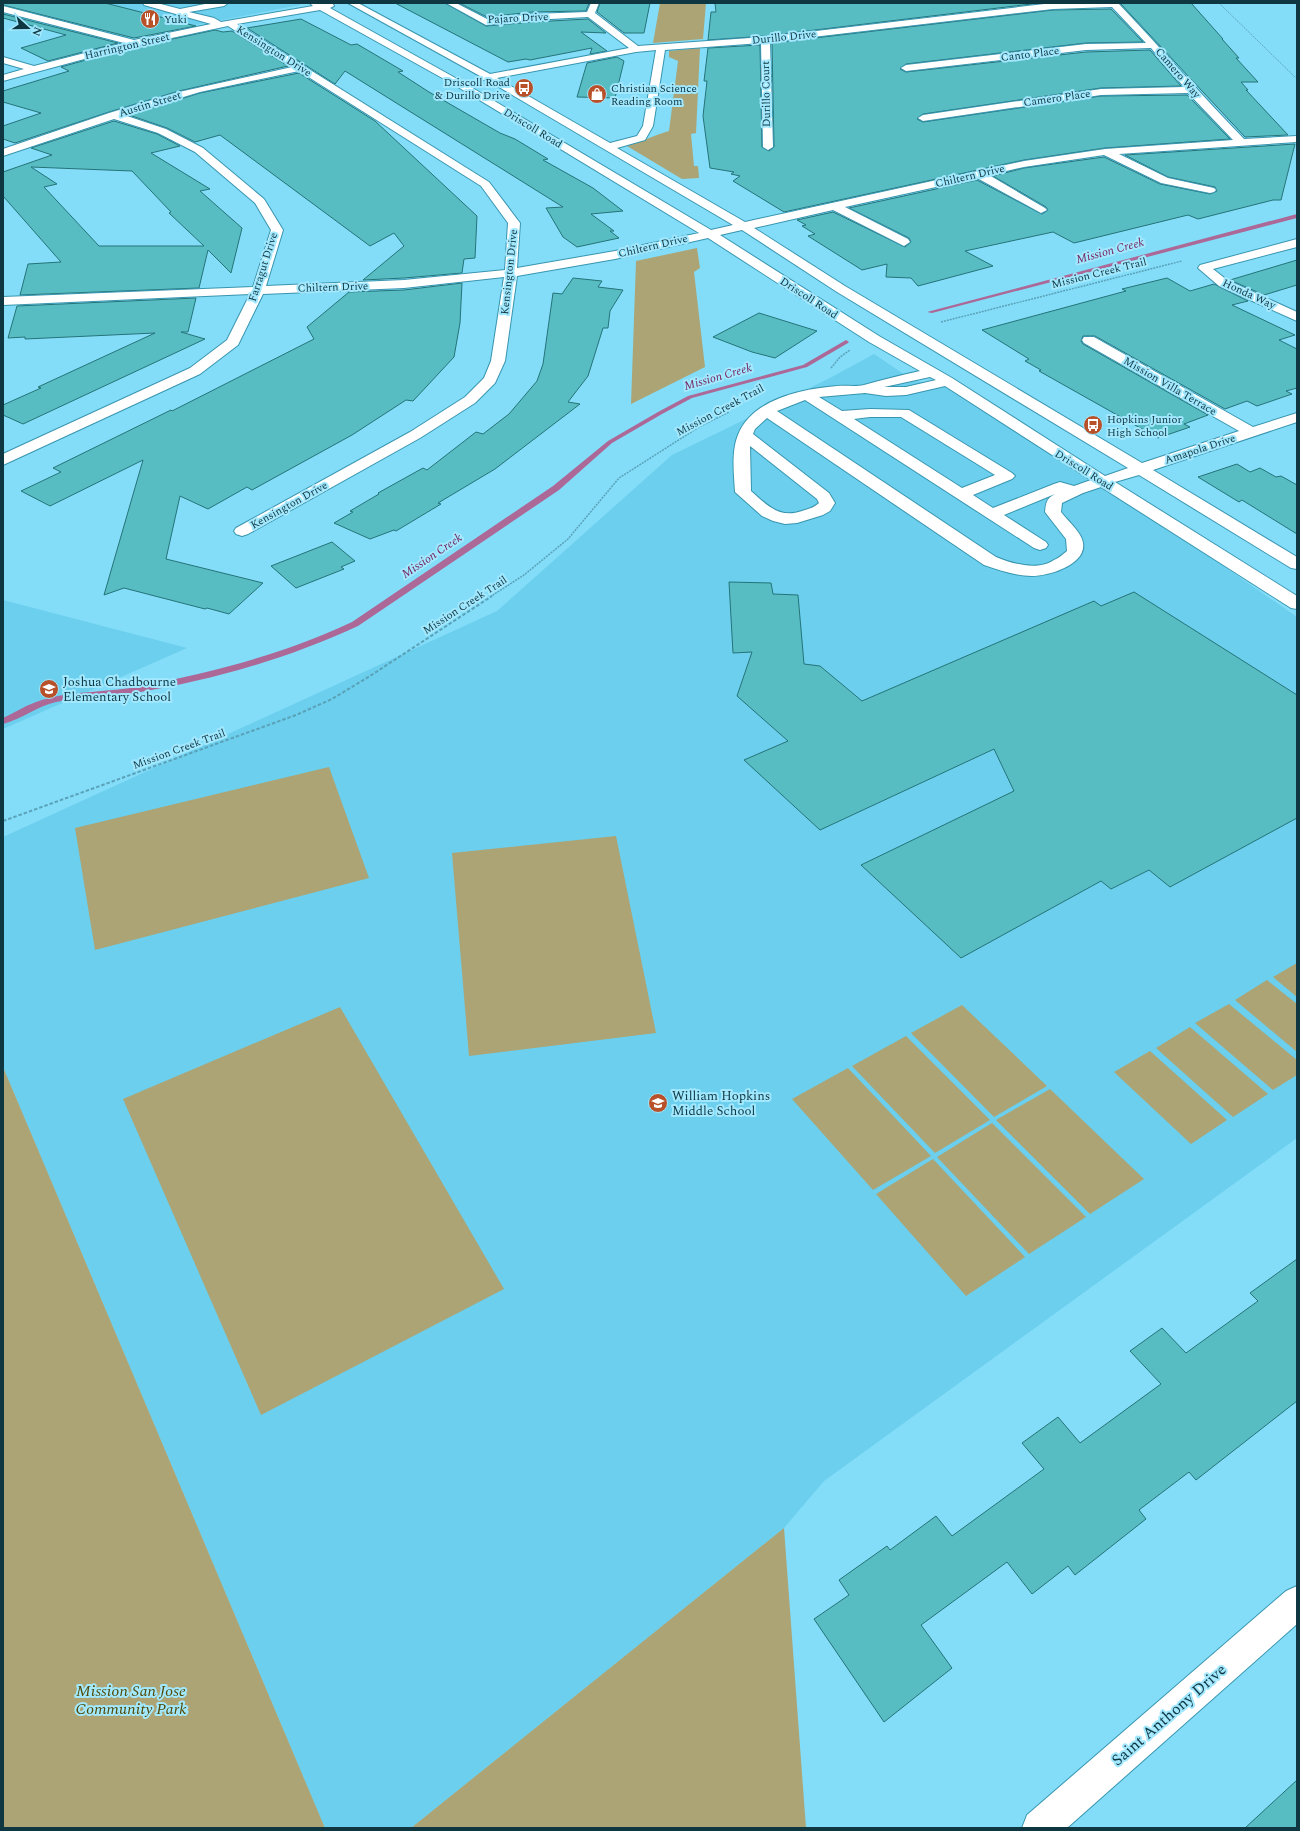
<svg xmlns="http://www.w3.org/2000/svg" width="1300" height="1831" font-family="Spectral,serif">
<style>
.built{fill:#6bcfed}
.green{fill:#aca474}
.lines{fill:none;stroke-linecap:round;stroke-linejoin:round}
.stream{fill:#ac6896;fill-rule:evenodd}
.building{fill:#58bdc3;stroke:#247478;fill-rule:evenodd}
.minor-casing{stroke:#3895af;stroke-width:2}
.path-far2{stroke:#5aa2b8;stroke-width:1;stroke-dasharray:1.5 1;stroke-linecap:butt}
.path-far1{stroke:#5aa2b8;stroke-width:1.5;stroke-dasharray:2 1;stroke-linecap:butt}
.path{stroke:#5aa2b8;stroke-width:2;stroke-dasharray:3.5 2;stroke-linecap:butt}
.minor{fill:#fff;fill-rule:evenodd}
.labels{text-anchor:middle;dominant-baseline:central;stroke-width:4;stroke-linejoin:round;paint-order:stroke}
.far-street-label{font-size:11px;fill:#0f3742;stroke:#a2e8fe}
.far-poi-label{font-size:11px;fill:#0f3742;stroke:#a2e8fe;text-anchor:start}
.far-water-label{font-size:12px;font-style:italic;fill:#75235f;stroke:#a2e8fe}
.poi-label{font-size:13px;fill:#0f3742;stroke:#a2e8fe;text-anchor:start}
.near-park-label{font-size:16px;font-style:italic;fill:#524804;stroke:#a2e8fe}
.near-street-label{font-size:16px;fill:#0f3742;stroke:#a2e8fe}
</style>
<rect width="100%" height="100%" fill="#83ddf9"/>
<!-- built -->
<path class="built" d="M3,3H300V5L106,42L3,15Z
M874,354L914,381L950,385L1102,482L1297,617V1138L824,1481L784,1528L411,1828H325L3,1067V837L497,611L672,455L830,378Z
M3,600L187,648L3,729Z"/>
<!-- green -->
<path class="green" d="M660,3H706L703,39L653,43Z
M700,48L696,133L691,134L694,166H698L699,178L682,179L627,146C642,142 654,135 669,131L678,61L669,57V51Z
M697,248L700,268L694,272L705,367L631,404L636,261Z
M329,767L369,878L95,950L75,828Z
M616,836L656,1033L469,1056L452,853Z
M1297,963V997L1273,977Z
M1267,980L1297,1004V1052L1235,1000Z
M1229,1004L1297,1060V1075L1273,1090L1195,1023Z
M962,1005L1047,1086L994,1117L911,1033Z
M340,1007L504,1289L261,1415L123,1099Z
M1190,1027L1268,1094L1233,1117L1156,1048Z
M906,1036L990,1120L935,1153L852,1066Z
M1150,1051L1227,1120L1191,1144L1114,1072Z
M3,1067L325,1828H3Z
M848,1068L931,1156L873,1190L792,1099Z
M1050,1089L1144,1179L1090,1214L996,1120Z
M992,1123L1086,1217L1029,1254L937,1157Z
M933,1159L1025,1257L966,1296L876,1194Z
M784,1528L806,1828H411Z"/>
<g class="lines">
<!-- stream -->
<path class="stream" d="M1297,214V218L932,313L927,312Z
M846,340L849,342L848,343L807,367L692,398L662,414L612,443L559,490L358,626C287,659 212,680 135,693C109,697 82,697 56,702C37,706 22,719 3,724V718C16,712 28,704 42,700C74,690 108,693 141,686C214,672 284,654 352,622L553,486L608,441L658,412L688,396L803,365Z"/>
</g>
<!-- building -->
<path class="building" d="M3,3H105L196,26L134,38L3,5Z
M395,3H445L486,26L532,22L588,19L606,33L581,32L607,51L590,54L592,48L530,60L526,59L508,62Z
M459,3H589L586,11L532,12L487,17Z
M600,3H650L644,33H624L597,12Z
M715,3H1040L765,36L708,40L711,12H716Z
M1120,3H1191L1223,39H1222L1239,58H1236L1258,82H1241L1248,90H1246L1288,135L1245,137Z
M1111,9L1143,42L1086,43L906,64L900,69L906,72L1086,52L1150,50L1181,86L1101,88L923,114L917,119L923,122L1101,96L1187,95L1230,139L1105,148L1024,160L784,212L733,181L740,176L731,174L734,172L710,168L703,116L707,81H704L708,48L760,45L762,147L769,151L774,147L772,43L1053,10Z
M3,14L118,43L48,61L21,48L66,35L3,18Z
M301,19L351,45L357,44L403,71L398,72L429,92L500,133L515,139L548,159L543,160L593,188L623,211L591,214L614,231H610L619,238L577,247L563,237L546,208L563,207L345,71L335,84L247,28Z
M215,30L223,32L232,31L288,66L179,91L109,112L15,143L3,139V126L41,113L3,102V91L69,71L61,67L125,49Z
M617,57L624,61L615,98L577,97L587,63Z
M299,73L375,121L477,216L475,258L464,259L462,273L404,278L363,280L404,246L394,233L370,246L220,135L195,142L167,128L129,115L200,93Z
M114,121L157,134L180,146L151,153L210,189L200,191L242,228L231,273L208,250L199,288L20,295L28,264L61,262L3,196V172L52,155L31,148ZM31,167L132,171L171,212L169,213L204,246H99L44,187L57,184Z
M1295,144L1281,200H1273L1198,219L1188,215L1074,243L1053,232L965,251L993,266L918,286L911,278L886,277L887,264L862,270L808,236L815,234L802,226L806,225L797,220L833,212L905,247L911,242L909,238L849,208L977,180L1042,214L1048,210L1046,207L993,176L1024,168L1104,157L1160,184L1210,194L1217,191L1215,187L1168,177L1125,155Z
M1297,260V285L1264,295L1230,280Z
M573,278L602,281L598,287L623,290L610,311L608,328H603L588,376L568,402L580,404L495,469L438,503L441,504L396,531L394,530L370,539L334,523L353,512L350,511L379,494L378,493L423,468L427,470L476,432L483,434L509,414L537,381L543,364L553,293L562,294Z
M1167,278L1190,291L1214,284L1248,301L1232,305L1295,335L1279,340L1297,349V388L1286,391L1292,394L1257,406L1247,401L1225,409L1095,336H1083L1081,341L1083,344L1208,415L1184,424L1190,427L1158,438L1039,371L1041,370L1025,361L1029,359L982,330L1126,291L1122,289Z
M462,283L460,323L454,357L413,401L406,400L352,435L252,490L247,487L208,509L180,496L166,559L263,583L229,614L207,608L205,609L124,588L104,595L143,460L50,506L21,491L61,472L53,468L171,410L172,411L314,339L307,327L349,292L404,290Z
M196,298L188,332H181L205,339L23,424L3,415V405L41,388L38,387L155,333L25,339V337L8,338L17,306Z
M759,313L817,331L775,358L752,352L713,337Z
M1237,464L1250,472L1260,468L1276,477L1281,476L1297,485V534L1242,500L1239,502L1198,477Z
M332,542L355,561L341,567L344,569L296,588L271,566Z
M729,582L771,583L773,594L798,595L804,664L820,666L862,701L1094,601L1101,606L1134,592L1297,695V818L1170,887L1149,870L1111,889L1101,881L961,958L861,865L1014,791L994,749L820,830L744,760L788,741L737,696L752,652L733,653Z
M1297,1259V1401L1196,1480L1189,1472L1139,1510L1146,1519L1075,1575L1068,1566L1032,1594L1007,1562L921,1625L952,1668L884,1722L814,1619L849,1595L839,1580L887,1546L890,1550L936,1516L952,1536L1044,1469L1022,1443L1058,1417L1080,1443L1161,1384L1130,1351L1162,1328L1186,1353L1258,1301L1250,1293Z
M1297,1780V1828H1245Z"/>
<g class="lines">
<!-- minor casing -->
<g class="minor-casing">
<path id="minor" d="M143,3H157L180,9L210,3H228L224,6L189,12L214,18L221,22L313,6L310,3L333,4L334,6L330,8L459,80L711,230L733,225L487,80H479L477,78L480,76L348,3H358L490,74L629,48L588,17L532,20L486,25L446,3H456L487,19L532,14L587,12L591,3H599L595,13L638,46L765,37L1053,3H1118C1161,48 1201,95 1244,139L1297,136V142L1119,154L1168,178L1214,188L1216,190L1214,192L1210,193L1161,183L1104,155L1024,167L989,175L1045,208L1047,210L1041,213L977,178L845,207L908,239L910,242L904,246L833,210L754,228L845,286L1142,463L1239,431L1084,343L1082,340L1084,337H1094L1253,427L1297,413V422L1153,470L1297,557V569L1291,568L1139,475L1115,482L1297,596V609L1291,608L1101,487L1083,493L1062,503L1061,512C1067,520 1078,529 1082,539C1091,563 1050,576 1032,576C1016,576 999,570 984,565L767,418L755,429L753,434L829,493L835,503L830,511L823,515L797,523L785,524L773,521L762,516L735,492C734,474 731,452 738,435C752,399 802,389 837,386C845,385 855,387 864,385C882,380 901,375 920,371L869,342L708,238L615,259L517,276L505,361L495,383L475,403L420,438L248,534L242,536L236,534L234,531L236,528L410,432L465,397L484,378L491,361L504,277L404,288L263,294L238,345L200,374L3,465V454L190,368L227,340L250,294L3,305V297L253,287L271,230L255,203L195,152L158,133L114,119L3,156V149L109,113L179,92L292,67L228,26L125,48L3,81V75L24,69L3,63V57L34,66L124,43L3,12V6L134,40L211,24L144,5ZM1112,7L1146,43L1086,44L906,65L901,68L906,71L1086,50L1151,48L1184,87L1101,89L923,115L918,118L923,121L1101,95L1188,93L1233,140L1105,149L1024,161L745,222L617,148L645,140L653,126L665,50L761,43L763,147L768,150L773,147L770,42L1053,9ZM320,10L453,84L699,233L615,251L517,268L520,223L489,182L237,24ZM656,50L643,126L637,136L610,143L497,78L636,52ZM299,71L481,186L508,223L505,270L404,280L266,286L283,230L264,199L203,148L166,129L124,115L200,92ZM742,230L837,292L1128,468L1105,476L952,378L879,336L720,235ZM930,377L936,380L906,387H884ZM945,386L1091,480L1074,486L1060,482L1054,484L993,508L973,495L1012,479L1015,476L1012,473L909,410L870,409L842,411L819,397L865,393L886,396L906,395ZM805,400L1034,548L1040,550L1046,548L1048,545L1046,542L1004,515L1055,494C1046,499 1046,503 1045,512L1066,539L1067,551C1063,554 1059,558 1054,560C1037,571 1013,564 996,557L777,411ZM870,417H901L995,475L962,488L854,419ZM750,446L817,499L819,503C814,508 808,509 802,511C779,519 767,505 751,491Z
M1297,239V247L1213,269L1227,280L1297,312V321L1219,286L1198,268L1200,265Z
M1297,1586V1624L1067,1828H1022L1027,1815L1286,1591Z"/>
</g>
<!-- path-far2 -->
<path class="path-far2" d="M1219,3L1297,79"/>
<!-- path-far1 -->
<path class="path-far1" d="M941,322L1182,261
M831,368L840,357L850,350
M490,597L524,575L568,539L619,478L699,427L729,412"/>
<!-- path -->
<path class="path" d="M3,821L296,715L332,699L370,676L492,596"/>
<!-- minor -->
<use href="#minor" class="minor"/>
</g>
<!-- icons -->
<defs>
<g id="restaurant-disc" transform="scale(1)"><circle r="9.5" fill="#b85129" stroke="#a2e8fe"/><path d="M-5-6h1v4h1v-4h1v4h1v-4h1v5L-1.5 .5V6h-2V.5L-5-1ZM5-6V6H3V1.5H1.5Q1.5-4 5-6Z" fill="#fff"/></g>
<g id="bus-disc" transform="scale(1)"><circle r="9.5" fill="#b85129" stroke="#a2e8fe"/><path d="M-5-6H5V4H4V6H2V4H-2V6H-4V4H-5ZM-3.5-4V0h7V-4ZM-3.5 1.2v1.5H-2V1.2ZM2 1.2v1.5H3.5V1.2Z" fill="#fff"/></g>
<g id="shop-disc" transform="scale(1)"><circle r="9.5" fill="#b85129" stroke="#a2e8fe"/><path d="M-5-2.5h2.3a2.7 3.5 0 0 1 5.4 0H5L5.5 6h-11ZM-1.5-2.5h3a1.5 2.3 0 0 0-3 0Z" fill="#fff"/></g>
<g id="school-disc" transform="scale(1)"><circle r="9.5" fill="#b85129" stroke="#a2e8fe"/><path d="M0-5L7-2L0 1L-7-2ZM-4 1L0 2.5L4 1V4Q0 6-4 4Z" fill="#fff"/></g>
</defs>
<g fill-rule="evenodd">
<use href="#restaurant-disc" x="150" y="19"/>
<use href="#bus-disc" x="524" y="88"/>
<use href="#shop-disc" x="597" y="94"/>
<use href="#bus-disc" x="1093" y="425"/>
<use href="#school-disc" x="49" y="689"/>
<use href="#school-disc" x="658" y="1103"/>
</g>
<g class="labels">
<!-- far-street labels -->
<g class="far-street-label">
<text transform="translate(518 18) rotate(-3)">Pajaro Drive</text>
<text transform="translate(784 37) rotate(-6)">Durillo Drive</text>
<text transform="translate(127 46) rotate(-13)">Harrington Street</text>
<text transform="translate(274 51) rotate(32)">Kensington Drive</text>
<text transform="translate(1030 54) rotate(-7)">Canto Place</text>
<text transform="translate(1178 73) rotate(49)">Camero Way</text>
<text transform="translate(766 94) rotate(-91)">Durillo Court</text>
<text transform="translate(1057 98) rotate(-8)">Camero Place</text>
<text transform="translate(150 104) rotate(-17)">Austin Street</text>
<text transform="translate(533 128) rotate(31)">Driscoll Road</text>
<text transform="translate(970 176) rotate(-13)">Chiltern Drive</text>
<text transform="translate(653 246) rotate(-13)">Chiltern Drive</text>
<text transform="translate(263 267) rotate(-72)">Farragut Drive</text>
<text transform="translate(509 272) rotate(-84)">Kensington Drive</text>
<text transform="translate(1099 273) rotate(-14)">Mission Creek Trail</text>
<text transform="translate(333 287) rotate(-2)">Chiltern Drive</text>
<text transform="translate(1249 294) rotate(25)">Honda Way</text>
<text transform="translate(809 298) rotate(33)">Driscoll Road</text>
<text transform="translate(1170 386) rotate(30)">Mission Villa Terrace</text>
<text transform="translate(720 410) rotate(-28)">Mission Creek Trail</text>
<text transform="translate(1200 449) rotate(-18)">Amapola Drive</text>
<text transform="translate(1084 470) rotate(32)">Driscoll Road</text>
<text transform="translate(289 505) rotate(-29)">Kensington Drive</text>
<text transform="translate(465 605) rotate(-33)">Mission Creek Trail</text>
<text transform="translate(179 749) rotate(-20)">Mission Creek Trail</text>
</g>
<!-- far-poi labels -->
<g class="far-poi-label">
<text x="164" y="19">Yuki</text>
<text x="510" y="82" text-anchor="end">Driscoll Road<tspan x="510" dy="13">&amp; Durillo Drive</tspan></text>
<text x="611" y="88">Christian Science<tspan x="611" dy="13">Reading Room</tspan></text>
<text x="1107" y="419">Hopkins Junior<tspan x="1107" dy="13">High School</tspan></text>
</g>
<!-- far-water labels -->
<g class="far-water-label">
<text transform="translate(1110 251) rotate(-15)">Mission Creek</text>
<text transform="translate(718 377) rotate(-16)">Mission Creek</text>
<text transform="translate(432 556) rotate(-34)">Mission Creek</text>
</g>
<!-- poi labels -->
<g class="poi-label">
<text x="63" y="682">Joshua Chadbourne<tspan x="63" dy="15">Elementary School</tspan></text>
<text x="672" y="1096">William Hopkins<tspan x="672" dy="15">Middle School</tspan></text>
</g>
<!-- near-park labels -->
<g class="near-park-label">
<text x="131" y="1691">Mission San Jose<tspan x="131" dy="18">Community Park</tspan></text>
</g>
<!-- near-street labels -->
<g class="near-street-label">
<text transform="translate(1169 1715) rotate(-41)">Saint Anthony Drive</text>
</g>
</g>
<!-- border -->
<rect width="1300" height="1831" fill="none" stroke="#0f3742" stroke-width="8"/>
<!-- north arrow -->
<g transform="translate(28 28) rotate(111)" stroke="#a2e8fe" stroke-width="3" paint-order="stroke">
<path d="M0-3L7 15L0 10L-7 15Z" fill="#0f3742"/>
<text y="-6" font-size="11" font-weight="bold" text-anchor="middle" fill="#0f3742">N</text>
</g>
</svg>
